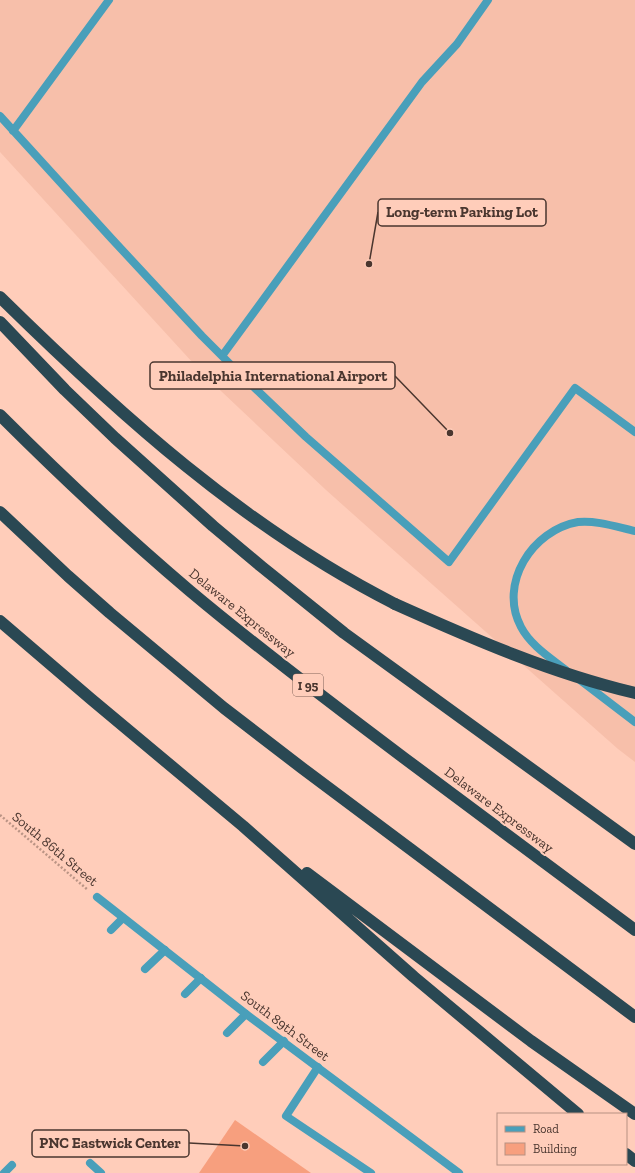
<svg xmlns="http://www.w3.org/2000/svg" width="635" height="1173" font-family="'Zilla Slab',serif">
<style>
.built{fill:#f7bfaa}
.building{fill:#f79f7e}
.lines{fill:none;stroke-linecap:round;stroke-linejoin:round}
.path{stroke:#bb9485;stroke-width:2.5;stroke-dasharray:2 2;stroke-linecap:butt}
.service{stroke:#499fba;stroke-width:8}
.minor{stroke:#499fba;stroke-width:8}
.tertiary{stroke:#499fba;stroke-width:8}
.motorway{stroke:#2a4853;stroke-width:12}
.motorway-bridge{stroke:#2a4853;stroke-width:12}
.labels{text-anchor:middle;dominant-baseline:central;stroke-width:4;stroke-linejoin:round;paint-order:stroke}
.shield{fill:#ffcdba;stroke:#806359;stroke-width:1}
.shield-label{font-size:13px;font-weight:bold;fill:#4a362f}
.street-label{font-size:14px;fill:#4a362f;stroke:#ffcdba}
.leader{fill:none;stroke:#4a362f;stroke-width:1.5}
.callout-dot{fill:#4a362f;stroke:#ffcdba;stroke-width:1.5}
.callout{fill:#ffcdba;stroke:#4a362f;stroke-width:1.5}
.callout-label{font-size:15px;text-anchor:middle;font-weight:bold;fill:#4a362f}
</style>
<rect width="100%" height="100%" fill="#ffcdba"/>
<!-- built -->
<path class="built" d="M0,0H635V762L618,749L372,531L326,490L204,375L0,152Z"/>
<!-- building -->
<path class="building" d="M235,1120L311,1173H199Z"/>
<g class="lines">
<!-- path -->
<path class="path" d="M0,815L88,890"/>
<!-- service -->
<path class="service" d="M0,116L111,238L202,336L238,372L306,437L449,562L575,388L635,432
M13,131L109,0
M222,356L422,82L457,44L488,0
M111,930L123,918
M145,969L165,950
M185,994L201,978
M227,1033L246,1014
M263,1062L284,1041
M318,1067L286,1116L371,1173
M90,1163L101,1173
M4,1173L12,1165"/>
<!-- minor -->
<path class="minor" d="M97,897L246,1014L459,1173"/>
<!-- tertiary -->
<path class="tertiary" d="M567,671C551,658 531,646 521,627C498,584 532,530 578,522C596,520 617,527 635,531
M580,680L635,722"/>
<!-- motorway -->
<path class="motorway" d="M0,297C119,414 245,528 395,604
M0,322L65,390L115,438L213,526L262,567L344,633L635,844
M0,415C61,476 124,535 190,591C259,649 332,704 404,758C481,815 558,873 635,930
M0,512L68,576L110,613L224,708L302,768L635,1017
M0,621L91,699L243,826L414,977L578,1114
M307,873L531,1041L635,1114
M626,1154L635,1161"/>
<!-- motorway-bridge -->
<path class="motorway-bridge" d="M395,604C473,639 551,673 635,693"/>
</g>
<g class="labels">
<!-- shield labels -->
<rect class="shield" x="293" y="674" width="30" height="22" rx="3"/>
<g class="shield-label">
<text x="308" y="685">I 95</text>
</g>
<!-- street labels -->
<g class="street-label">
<text transform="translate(242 613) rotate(39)">Delaware Expressway</text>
<text transform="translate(499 810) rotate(37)">Delaware Expressway</text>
<text transform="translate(55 849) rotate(40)">South 86th Street</text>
<text transform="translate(285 1026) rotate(37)">South 89th Street</text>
</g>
</g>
<!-- callouts -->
<path class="leader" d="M369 264L378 212M450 433L395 376M245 1146L189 1143"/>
<g class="callout-dot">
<circle cx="369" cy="264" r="4"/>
<circle cx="450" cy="433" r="4"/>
<circle cx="245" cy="1146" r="4"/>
</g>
<g class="callout">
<rect x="378" y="199" width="168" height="27" rx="4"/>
<rect x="150" y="362" width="245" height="27" rx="4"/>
<rect x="32" y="1130" width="157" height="27" rx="4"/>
</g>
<g class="callout-label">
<text x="462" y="217">Long-term Parking Lot</text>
<text x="273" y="381">Philadelphia International Airport</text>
<text x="110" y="1148">PNC Eastwick Center</text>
</g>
<!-- legend -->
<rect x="497" y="1113" width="130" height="52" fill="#ffcdba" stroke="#b79182"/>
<rect x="505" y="1126" width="20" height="6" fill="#499fba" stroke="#b79182"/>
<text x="533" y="1133" font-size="12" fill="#4a362f">Road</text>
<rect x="505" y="1143" width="20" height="12" fill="#f79f7e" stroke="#b79182"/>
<text x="533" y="1153" font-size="12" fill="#4a362f">Building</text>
</svg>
